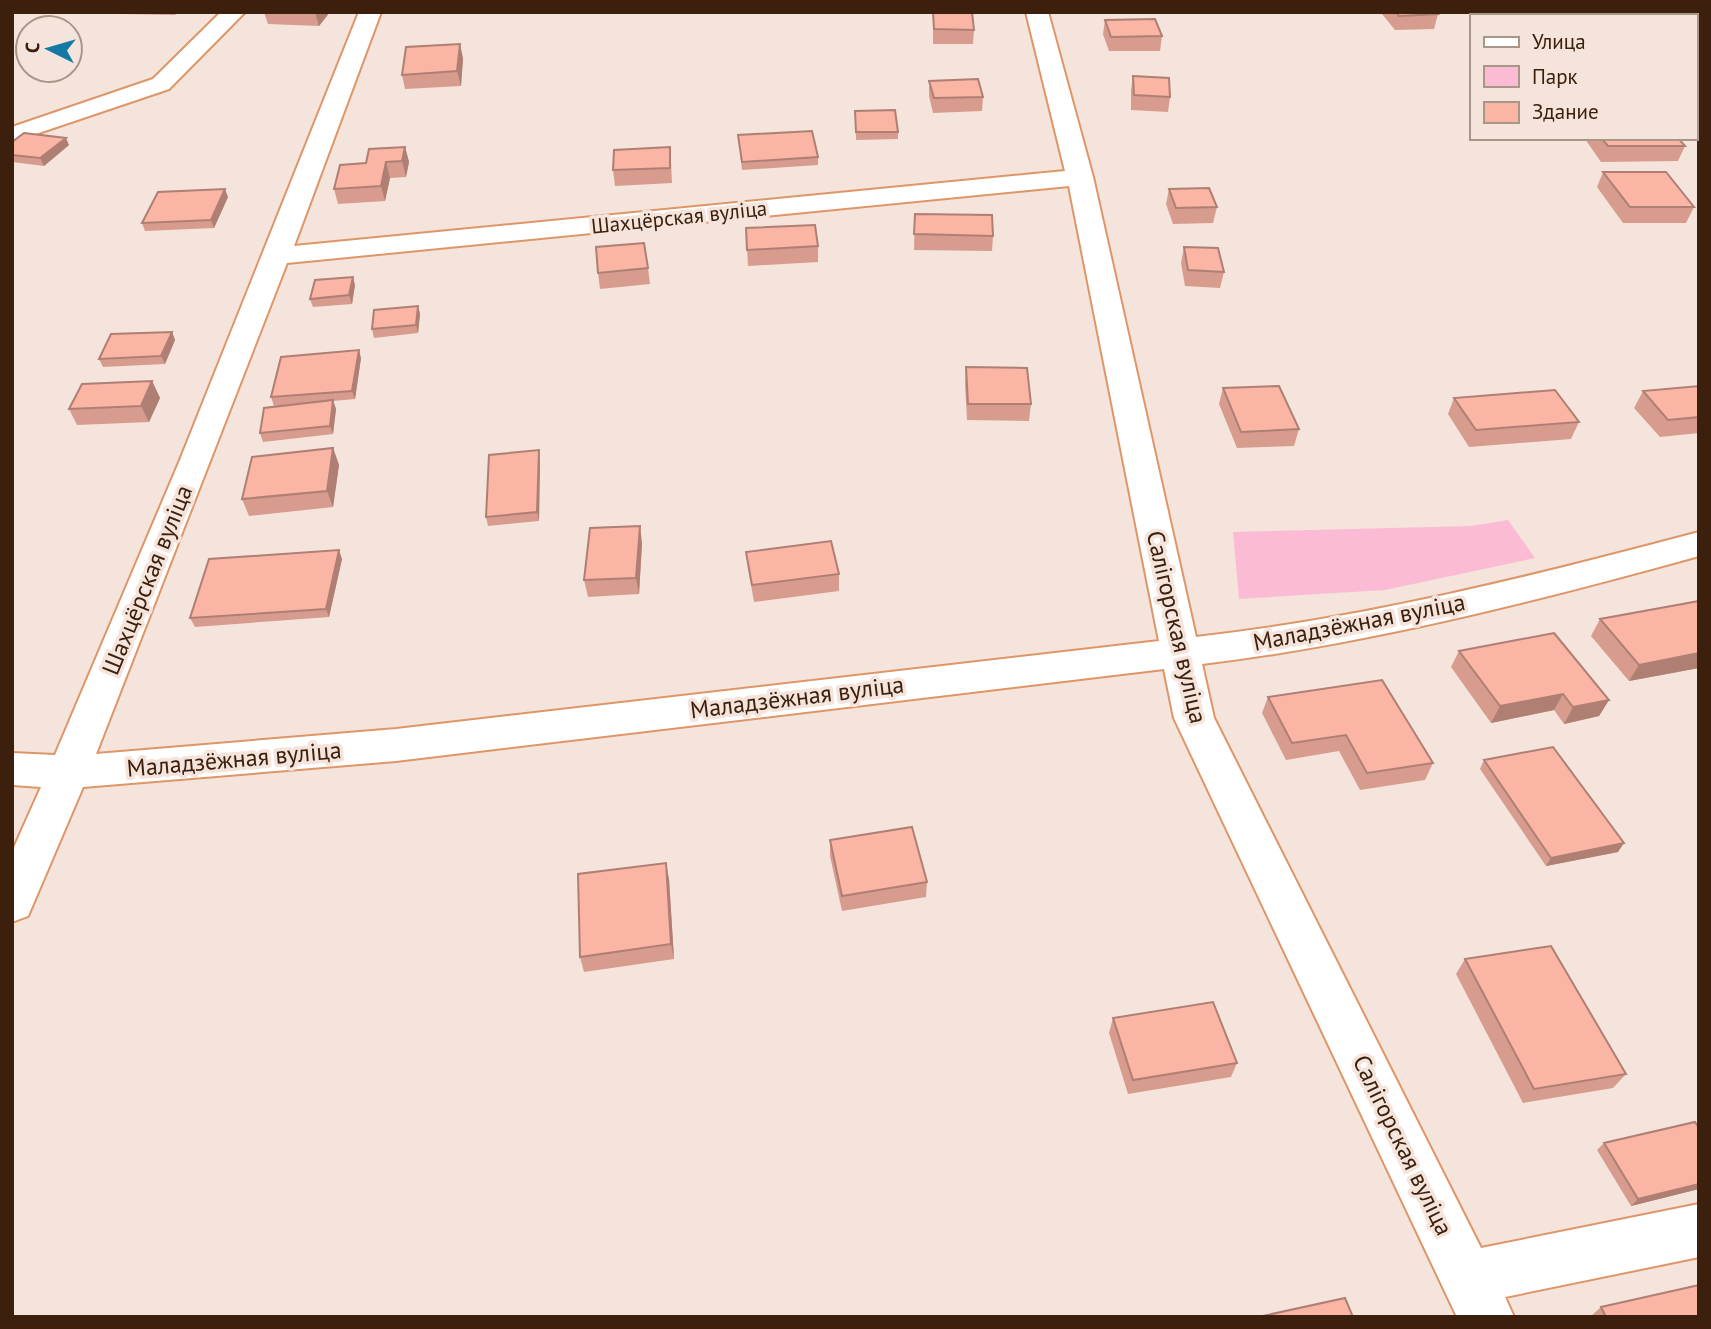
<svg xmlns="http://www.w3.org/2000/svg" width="1711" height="1329" font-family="'PT Sans',sans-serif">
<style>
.green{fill:#fcbbd5}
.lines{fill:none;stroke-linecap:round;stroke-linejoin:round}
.street-casing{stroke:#de9668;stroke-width:4}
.secondary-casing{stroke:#de9668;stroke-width:4}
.street{fill:#fff;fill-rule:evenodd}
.secondary{fill:#fff;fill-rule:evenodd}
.wall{fill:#d79c8e}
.shaded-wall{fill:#af7f74}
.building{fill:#fab5a5;stroke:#af7f74;stroke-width:2}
.labels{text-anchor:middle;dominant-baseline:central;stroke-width:7;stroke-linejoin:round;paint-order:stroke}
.far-street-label{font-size:21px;fill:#3c200d;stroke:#f4e4db}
.street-label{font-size:24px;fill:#3c200d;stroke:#f4e4db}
</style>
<rect width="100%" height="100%" fill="#f4e4db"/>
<!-- green -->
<path class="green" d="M1508,520L1535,558L1385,590L1239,599L1233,532L1471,526Z"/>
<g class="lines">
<!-- street casing -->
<g class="street-casing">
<path id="street" d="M221,12H245L169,89L12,142V127L153,79Z
M359,12H381L294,246L1065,171L1026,12H1048L1093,177L1196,637C1365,618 1534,576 1699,532V556C1536,601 1369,644 1202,664L1214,718L1481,1248L1699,1204V1257L1505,1297L1514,1317H1457L1174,718L1164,669L396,761L83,787L28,916L12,922V852L41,787L12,785V753L55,755L180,460ZM1069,186L1159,641L396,729L96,754L287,263Z
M1699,73V87L1695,88V74Z"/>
</g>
<!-- secondary casing -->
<g class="secondary-casing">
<path id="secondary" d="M1589,12H1611L1614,16H1592Z
M1695,106L1699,107V124L1695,123Z"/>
</g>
<!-- street -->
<use href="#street" class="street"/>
<!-- secondary -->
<use href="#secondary" class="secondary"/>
</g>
<!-- wall -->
<path class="wall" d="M121,12H178L175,15L122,14Z
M264,12H330L319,26L268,24Z
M933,12L974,30L973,44H933Z
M1383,12H1436L1438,14L1434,29L1395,30L1382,14Z
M1105,20L1162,36L1160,51H1109L1103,34Z
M1695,31H1699V56H1695Z
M463,58L461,86L405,89L402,75Z
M1133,76L1170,97L1168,112L1131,110V90Z
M929,81L983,97L982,111L933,113L929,96Z
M855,111L898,132V139L856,140Z
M738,135L818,157V165L742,170Z
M1585,138H1678L1685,146L1678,161L1601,162L1585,139Z
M12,142L69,145L44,166L12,162Z
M405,147L409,162L406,177L390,178L385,201L338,204L334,189L366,163Z
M671,163L672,183L615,186L613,170Z
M1603,172L1694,207L1686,223H1623L1597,187Z
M1169,189L1217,207L1213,223L1173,224L1166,204Z
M228,197L214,228L145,231L142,223Z
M915,214L993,236L992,251L914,250Z
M746,228L818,246V262L748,266Z
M1184,247L1224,272L1220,288L1185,286L1181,263Z
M648,268L650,284L600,289L598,273Z
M355,285L352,304L313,307L310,299Z
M418,306L420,314L418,333L374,338L372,329Z
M172,332L175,340L165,364L103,367L99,359Z
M361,358L355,399L333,401L336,409L333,434L263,442L260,433L306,403L274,406L271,397Z
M966,367L1031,404L1029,421L967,420L965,384Z
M152,381L160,398L149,422L77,425L69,409Z
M1699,386V433L1660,437L1634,408L1643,391Z
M1223,388L1299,429L1294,446L1237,448L1219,404Z
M1454,398L1579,422L1571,439L1469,447L1448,414Z
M333,448L339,465L333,507L249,516L242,499Z
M540,459L539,521L488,526L486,517Z
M642,543L639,594L588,597L584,580Z
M746,552L839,574V591L754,602L748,568Z
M342,559L329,617L195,627L190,618Z
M1699,601V668L1629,681L1591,636L1600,619Z
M1459,651L1609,700L1599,716L1564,724L1554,710L1491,723L1451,667Z
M1268,697L1433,763L1425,780L1360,790L1339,751L1286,760L1262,713Z
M1484,760L1618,852L1546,866L1480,769Z
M830,840L927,882L926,897L842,911L830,856Z
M669,879L674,959L584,972L580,957Z
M1465,959L1626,1074L1613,1088L1523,1103L1456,974Z
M1113,1018L1237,1063L1231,1077L1128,1094L1109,1033Z
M1604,1143L1699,1189L1631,1206L1597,1150Z
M1601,1307L1699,1317H1590Z"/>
<!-- shaded-wall -->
<path class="shaded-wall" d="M315,12H330L319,26Z
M460,44L463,58L461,86L457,71Z
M66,138L69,145L44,166L40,158Z
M405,147L409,162L406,177L402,161Z
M386,162L390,178L385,201L381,186Z
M225,189L228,197L214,228L211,220Z
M353,277L355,285L352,304L349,295Z
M418,306L420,314L418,333L416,325Z
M172,332L175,340L165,364L161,356Z
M359,350L361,358L355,399L352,391Z
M152,381L160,398L149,422L141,406Z
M333,400L336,409L333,434L330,426Z
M333,448L339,465L333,507L327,491Z
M539,450L540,459L539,521L537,512Z
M640,526L642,543L639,594L636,578Z
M339,550L342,559L329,617L326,609Z
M1699,653V668L1629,681L1639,665Z
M1563,694L1554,710L1491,723L1500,706Z
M1609,700L1599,716L1564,724L1573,707Z
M1624,843L1618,852L1546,866L1551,858Z
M666,863L669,879L674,959L671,944Z
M1699,1184V1189L1631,1206L1638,1199Z"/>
<!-- building -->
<path class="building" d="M933,12H972L974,30L934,29Z
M1396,12H1436L1438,14L1399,16Z
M1155,19L1162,36L1111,37L1105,20Z
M1695,31H1699V48H1695Z
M460,44L457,71L402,75L406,47Z
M1133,76L1169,78L1170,97L1134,95Z
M978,79L983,97L934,98L929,81Z
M895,110L898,132H856L855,111Z
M812,131L818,157L742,162L738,135Z
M24,133L66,138L40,158L12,155V142Z
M1601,138H1678L1685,146H1608Z
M405,147L402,161L386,162L381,186L334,189L340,165L366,163L369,149Z
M670,147V168L613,170L614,150Z
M1603,172H1666L1694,207H1630Z
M1209,188L1217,207L1176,208L1169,189Z
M225,189L211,220L142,223L158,192Z
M915,214L992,215L993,236L914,234Z
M815,225L818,246L747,250L746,228Z
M644,243L648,268L598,273L596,247Z
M1184,247L1218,248L1224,272L1188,270Z
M353,277L349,295L310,299L315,280Z
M418,306L416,325L372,329L374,310Z
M172,332L161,356L99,359L111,334Z
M359,350L352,391L271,397L281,357Z
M966,367L1027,368L1031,404H968Z
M152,381L141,406L69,409L82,384Z
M1279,386L1299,429L1241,432L1223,388Z
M1699,386V417L1668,420L1643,391Z
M1555,390L1579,422L1476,430L1454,398Z
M333,400L330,426L260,433L264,408Z
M333,448L327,491L242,499L252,457Z
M539,450L537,512L486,517L489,455Z
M640,526L636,578L584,580L590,528Z
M831,541L839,574L752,585L746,552Z
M339,550L326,609L190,618L209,559Z
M1699,601V653L1639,665L1600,619Z
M1554,633L1609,700L1573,707L1563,694L1500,706L1459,651Z
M1382,680L1433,763L1367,773L1346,735L1292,743L1268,697Z
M1553,747L1624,843L1551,858L1484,760Z
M912,827L927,882L842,896L830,840Z
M666,863L671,944L580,957L578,874Z
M1551,946L1626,1074L1534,1089L1465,959Z
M1213,1002L1237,1063L1133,1080L1113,1018Z
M1695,1122L1699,1128V1184L1638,1199L1604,1143Z
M1699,1285V1317H1606L1601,1307Z
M1345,1298L1353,1317H1258Z"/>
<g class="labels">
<!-- far-street labels -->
<g class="far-street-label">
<text transform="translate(679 217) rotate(-6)">Шахцёрская вуліца</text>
</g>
<!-- street labels -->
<g class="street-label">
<text transform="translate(147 580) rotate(-68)">Шахцёрская вуліца</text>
<text transform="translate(1359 622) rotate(-11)">Маладзёжная вуліца</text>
<text transform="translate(1177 627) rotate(77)">Салігорская вуліца</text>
<text transform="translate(797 697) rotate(-7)">Маладзёжная вуліца</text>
<text transform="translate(234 759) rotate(-5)">Маладзёжная вуліца</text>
<text transform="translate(1403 1145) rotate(64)">Салігорская вуліца</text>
</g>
</g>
<!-- border -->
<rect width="1711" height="1329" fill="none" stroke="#3c200d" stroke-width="28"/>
<!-- legend -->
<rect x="1470" y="14" width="228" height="126" fill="#f4e4db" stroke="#aa9689" stroke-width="2"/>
<rect x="1484" y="37" width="35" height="10" fill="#ffffff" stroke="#aa9689" stroke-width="2"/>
<text x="1532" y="49" font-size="21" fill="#3c200d">Улица</text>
<rect x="1484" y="66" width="35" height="21" fill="#fcbbd5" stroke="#aa9689" stroke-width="2"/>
<text x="1532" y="84" font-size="21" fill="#3c200d">Парк</text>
<rect x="1484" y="102" width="35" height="21" fill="#fab5a5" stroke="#aa9689" stroke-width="2"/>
<text x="1532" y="119" font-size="21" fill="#3c200d">Здание</text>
<!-- north arrow -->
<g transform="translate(49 49) rotate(275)"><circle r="33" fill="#f4e4db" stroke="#aa9689" stroke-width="2"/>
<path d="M0-5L12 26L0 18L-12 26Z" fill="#147aa5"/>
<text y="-10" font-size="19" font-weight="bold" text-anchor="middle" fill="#3c200d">С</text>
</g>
</svg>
